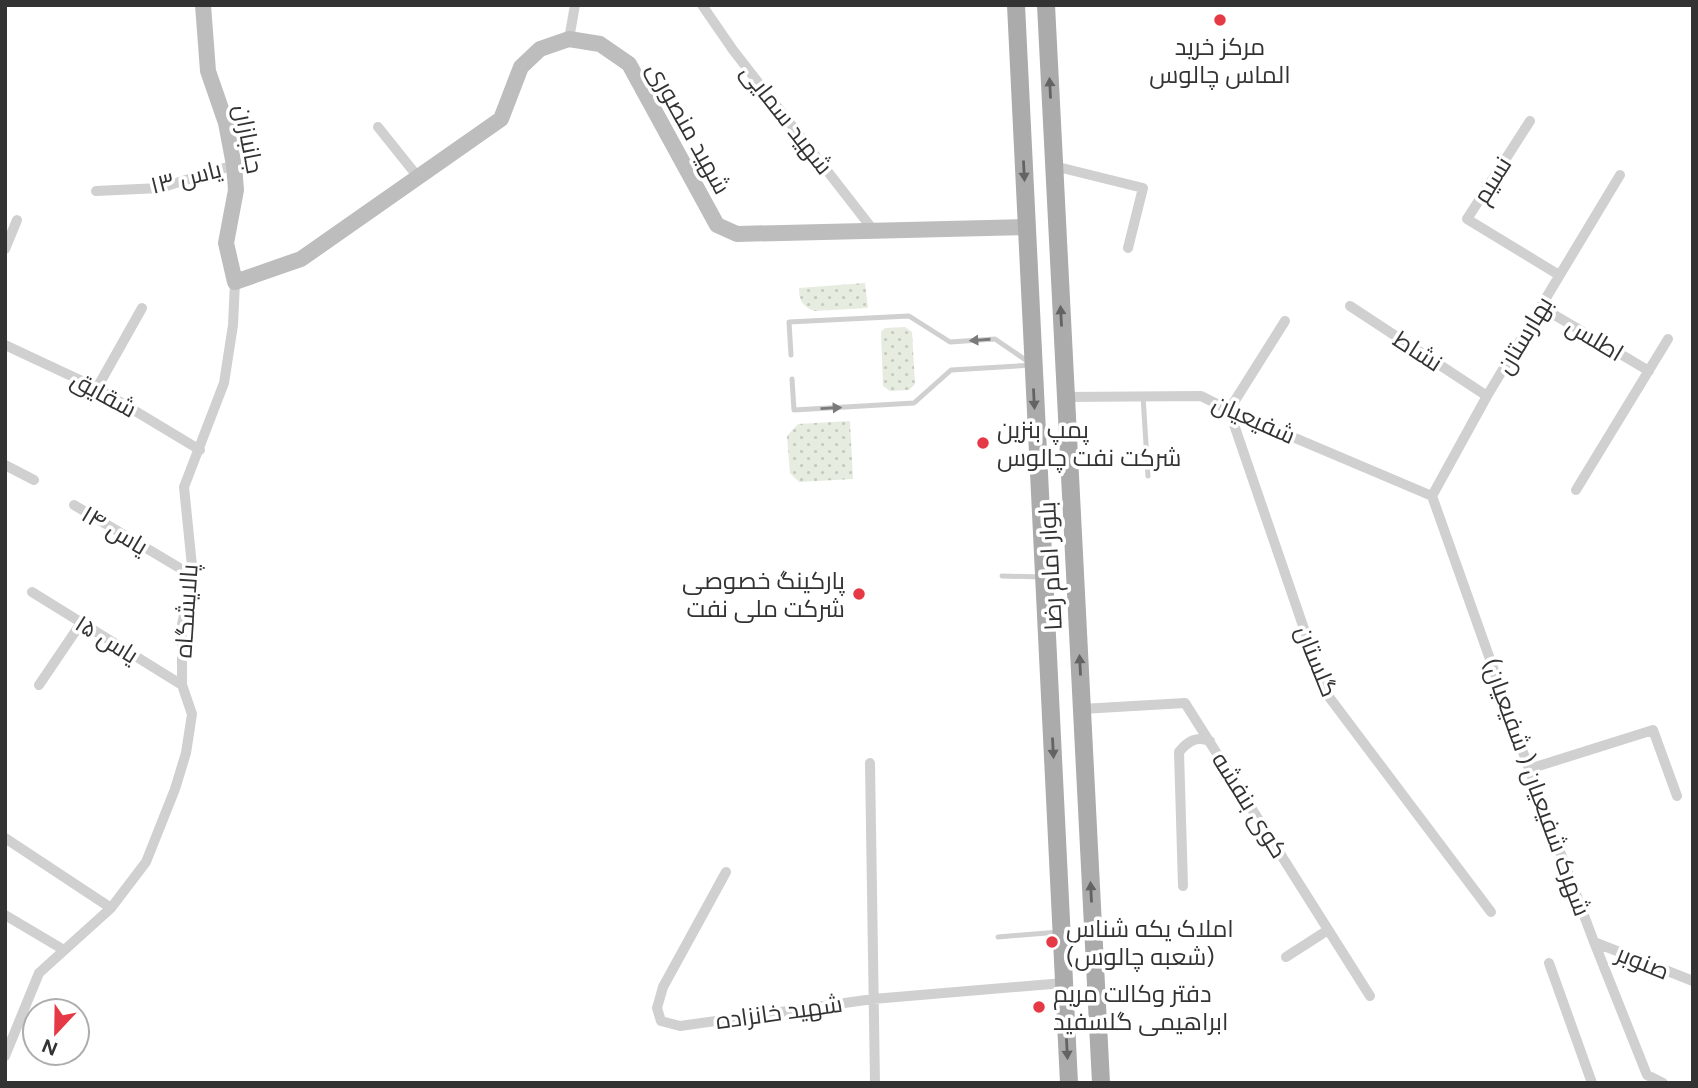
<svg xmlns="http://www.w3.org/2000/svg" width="1698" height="1088" font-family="Figtree,Cairo,sans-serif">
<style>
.grass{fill:url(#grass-dots)}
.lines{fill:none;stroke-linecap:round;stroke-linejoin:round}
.lane{stroke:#d0d0d0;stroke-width:5}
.street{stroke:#d0d0d0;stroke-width:10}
.secondary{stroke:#bdbdbd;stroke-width:16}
.primary{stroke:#ababab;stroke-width:18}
.oneway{fill:#636363}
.oneway2{fill:#7a7a7a}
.poi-dot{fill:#e63946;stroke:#fff;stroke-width:2.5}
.labels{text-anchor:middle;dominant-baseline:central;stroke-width:7;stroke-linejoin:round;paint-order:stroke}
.poi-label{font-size:24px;fill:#333;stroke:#fff;text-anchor:start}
.street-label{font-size:24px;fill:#333;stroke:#fff}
</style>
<defs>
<pattern id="grass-dots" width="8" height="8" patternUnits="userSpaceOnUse" patternTransform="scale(1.75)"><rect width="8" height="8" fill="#e6ecdf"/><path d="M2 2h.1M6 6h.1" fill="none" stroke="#c6cbc0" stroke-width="1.8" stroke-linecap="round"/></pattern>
</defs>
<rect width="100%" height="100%" fill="#fff"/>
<!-- grass -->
<path class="grass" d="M865,283L868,308L814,311C802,306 799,300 799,288Z
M905,327L912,332L915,384L909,390L890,391L883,386L881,332L885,328Z
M850,421L853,479L799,482L790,473L787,436L798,424Z"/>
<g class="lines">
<!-- lane -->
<path class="lane" d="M791,355L789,322L909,316L950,342L995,339L1033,365L951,370L914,403L794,410L792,379
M1143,396L1148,476
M1002,576L1041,577
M998,937L1059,932"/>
<!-- street -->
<path class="street" d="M702,5L733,50L874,231
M569,39L575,5
M1530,121L1467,219L1559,275
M378,127L418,177
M1054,166L1143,188L1128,248
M96,191L160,188L234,165
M5,249L17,220
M1350,306L1487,396
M1541,307L1649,371
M1285,321L1229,410L1326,693L1491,912
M5,345L97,388L200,450
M97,388L142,308
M1065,397L1201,396L1229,410L1432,496
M5,465L34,480
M1576,490L1668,339
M1432,496L1529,769L1594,942L1647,1075L1663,1083
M1432,496L1487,396L1620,175
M74,505L193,576
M32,592L182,685
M39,685L81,623
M1082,709L1185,703L1370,996
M870,763L875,1083
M1529,769L1653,730L1677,796
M5,838L111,908
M726,872L663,987L657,1008L661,1021L680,1026L873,999L1064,983
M1183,886L1179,752C1188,741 1196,736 1210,741
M5,915L64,950
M1594,942L1693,981
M1286,957L1328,930
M1549,963L1592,1083
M5,1056L39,973L111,908L146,862L175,789L186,753L192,714L182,685V624L193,576L184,487L224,383L233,325L235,282"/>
<!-- secondary -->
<path class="secondary" d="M203,5L208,71L226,123L234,165L236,190L226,243L235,282L301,259L501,119L521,67L540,49L569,39L600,44L629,64L717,225L737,234L1026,227"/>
<!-- primary -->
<path class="primary" d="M1016,5L1069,1083
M1046,5L1101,1083"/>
</g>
<!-- one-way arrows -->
<defs><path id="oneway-solid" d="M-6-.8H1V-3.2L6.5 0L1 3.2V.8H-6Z" transform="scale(1.75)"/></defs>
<g class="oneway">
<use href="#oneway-solid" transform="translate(1050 88) rotate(-93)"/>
<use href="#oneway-solid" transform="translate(1024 171) rotate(87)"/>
<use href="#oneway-solid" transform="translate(1061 316) rotate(-93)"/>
<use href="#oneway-solid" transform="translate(1034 399) rotate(87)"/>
<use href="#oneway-solid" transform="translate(1080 665) rotate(-93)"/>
<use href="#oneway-solid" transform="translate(1053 748) rotate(87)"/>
<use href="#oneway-solid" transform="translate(1091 892) rotate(-93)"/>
<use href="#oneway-solid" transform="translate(1067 1049) rotate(87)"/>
</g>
<g class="oneway2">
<use href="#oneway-solid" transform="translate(980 340) rotate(176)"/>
<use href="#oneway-solid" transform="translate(831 408) rotate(-3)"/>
</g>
<!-- markers -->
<g class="poi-dot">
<circle cx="1220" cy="20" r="7"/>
<circle cx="983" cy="443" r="7"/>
<circle cx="859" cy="594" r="7"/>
<circle cx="1052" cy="942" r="7"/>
<circle cx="1039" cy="1007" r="7"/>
</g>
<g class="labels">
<!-- poi labels -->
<g class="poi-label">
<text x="1220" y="46" text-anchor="middle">مرکز خرید<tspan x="1220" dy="28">الماس چالوس</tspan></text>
<text x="997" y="429">پمپ بنزین<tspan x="997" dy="28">شرکت نفت چالوس</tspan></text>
<text x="845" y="580" text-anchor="end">پارکینگ خصوصی<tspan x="845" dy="28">شرکت ملی نفت</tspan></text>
<text x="1066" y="928">املاک یکه شناس<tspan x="1066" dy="28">(شعبه چالوس)</tspan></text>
<text x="1053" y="993">دفتر وکالت مریم<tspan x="1053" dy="28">ابراهیمی گلسفید</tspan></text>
</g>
<!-- street labels -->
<g class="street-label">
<text transform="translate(787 119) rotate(52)">شهید سمایی</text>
<text transform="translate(689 128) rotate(61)">شهید منصوری</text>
<text transform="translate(249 139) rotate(79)">جانبازان</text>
<text transform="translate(186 177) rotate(-14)">یاس ۱۳</text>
<text transform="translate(1492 180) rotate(-58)">نسیم</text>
<text transform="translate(1524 335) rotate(-59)">بهارستان</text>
<text transform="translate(1595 339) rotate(31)">اطلس</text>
<text transform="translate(1418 351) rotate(33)">نشاط</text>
<text transform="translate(104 394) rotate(29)">شقایق</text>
<text transform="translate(1254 419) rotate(24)">شفیعیان</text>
<text transform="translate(115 530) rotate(31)">یاس ۱۴</text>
<text transform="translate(1050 566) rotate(-93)">بلوار امام رضا</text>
<text transform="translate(186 611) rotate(-86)">پالایشگاه</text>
<text transform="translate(107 639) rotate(32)">یاس ۱۵</text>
<text transform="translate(1317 661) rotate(68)">گلستان</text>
<text transform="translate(1537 787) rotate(70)">شهرک شفیعیان ( شفیعیان)</text>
<text transform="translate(1250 805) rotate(58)">کوی بنفشه</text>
<text transform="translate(1643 962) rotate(22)">صنوبر</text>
<text transform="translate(779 1012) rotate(-8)">شهید خانزاده</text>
</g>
</g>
<!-- border -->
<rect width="1698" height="1088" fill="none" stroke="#333333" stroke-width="14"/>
<!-- north arrow -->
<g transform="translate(56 1032) rotate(202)"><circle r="33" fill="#ffffff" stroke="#adadad" stroke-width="2"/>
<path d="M0-5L12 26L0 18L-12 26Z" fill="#e63946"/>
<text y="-10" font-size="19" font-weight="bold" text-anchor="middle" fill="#333333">N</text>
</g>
</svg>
